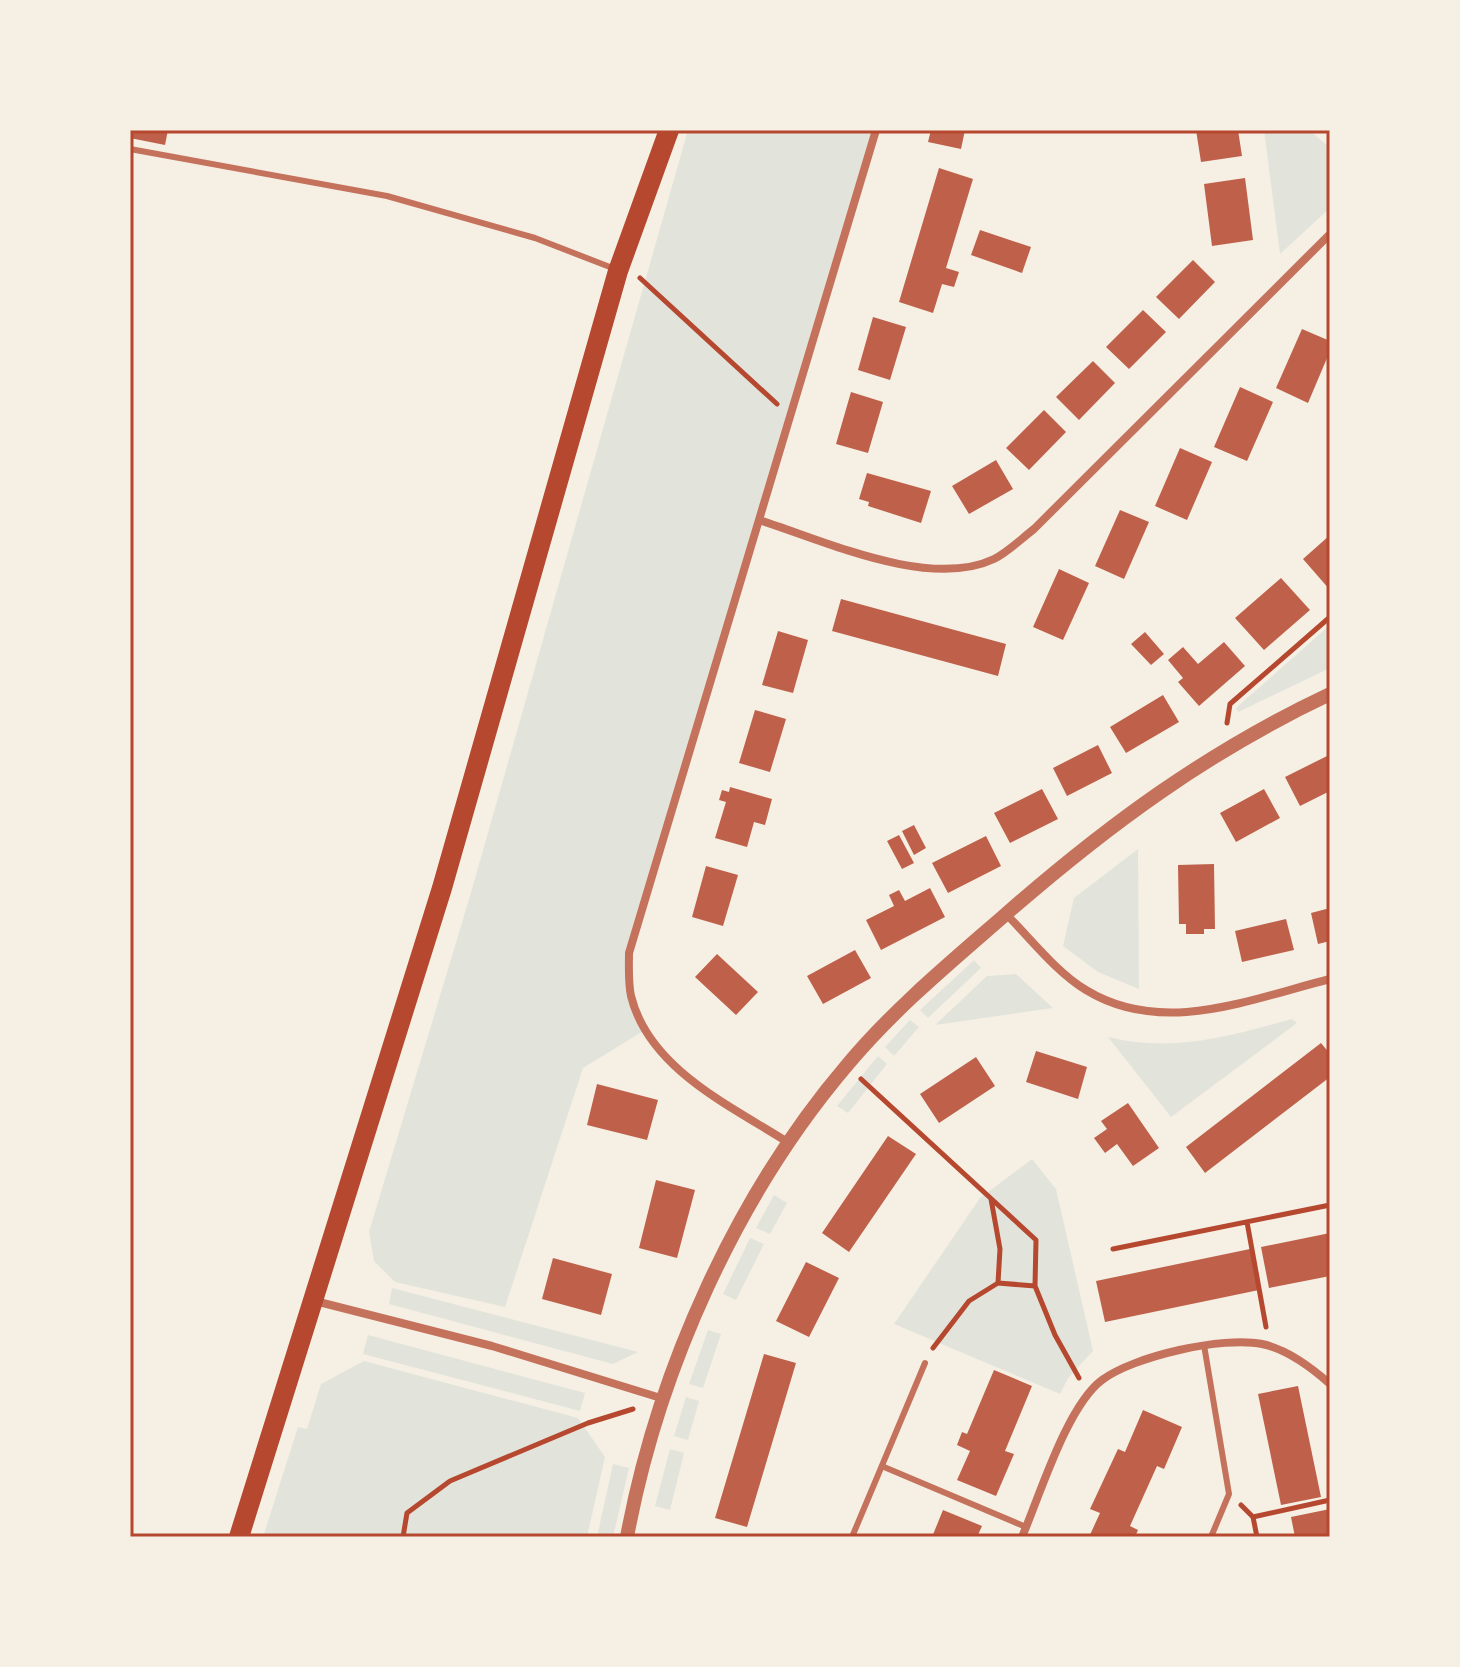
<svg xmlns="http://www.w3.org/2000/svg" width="1460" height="1667" font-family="Literata,serif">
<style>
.green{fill:#e2e4dc}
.building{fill:#bf614a}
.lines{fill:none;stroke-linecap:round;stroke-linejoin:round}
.path{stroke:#b5482f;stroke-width:5}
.service{stroke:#c5725c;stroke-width:6}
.minor{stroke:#c5725c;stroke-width:8}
.tertiary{stroke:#c5725c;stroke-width:14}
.primary{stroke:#b5482f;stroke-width:20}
.neatline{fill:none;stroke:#b5482f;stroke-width:3}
</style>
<rect width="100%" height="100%" fill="#f6efe4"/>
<!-- green -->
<path class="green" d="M688,130H876L629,953L631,995L645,1030L583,1068L505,1307L395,1282L374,1261L369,1232L470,896Z
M1264,130H1309L1330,148V208L1280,254Z
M1330,625V668L1238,712L1236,708Z
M1138,849L1139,989L1098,972L1063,946L1074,898Z
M974,960L981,968L928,1018L920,1010Z
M1016,974L1053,1008L935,1025L987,976Z
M1292,1019L1297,1023L1171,1117L1108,1037C1173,1053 1229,1036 1292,1019Z
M910,1020L919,1027L894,1056L885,1047Z
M878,1056L887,1064L848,1113L837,1106Z
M1032,1159L1056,1189L1093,1351L1068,1378L1060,1394L894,1324L980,1198Z
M774,1195L787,1203L770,1234L756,1228Z
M750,1238L764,1244L736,1300L723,1294Z
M392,1288L638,1352L613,1364L389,1304Z
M708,1330L721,1334L703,1388L689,1384Z
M368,1335L585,1393L580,1411L363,1354Z
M364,1361L578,1418L605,1457L587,1537H263L298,1427L307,1429L321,1384Z
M686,1397L699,1401L688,1440L674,1436Z
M670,1449L684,1453L670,1510L655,1506Z
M613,1464L629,1468L613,1537H597Z"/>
<!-- building -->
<path class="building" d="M130,130H168L165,145L130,138Z
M931,130H965L961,149L928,142Z
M1196,130H1238L1242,156L1201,162Z
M939,168L973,179L946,268L959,272L954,287L942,284L933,313L899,302Z
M1245,178L1253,240L1212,246L1204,184Z
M980,230L1031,247L1022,273L971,255Z
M1193,260L1215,282L1179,319L1156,297Z
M1143,310L1166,332L1129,369L1106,347Z
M873,317L906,327L890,380L858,370Z
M1302,329L1330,341V351L1308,403L1276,388Z
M1093,361L1115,383L1079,420L1056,397Z
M1240,387L1273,402L1247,461L1214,447Z
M851,392L883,402L868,453L836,444Z
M1044,410L1066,432L1029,470L1006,448Z
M1180,448L1212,462L1187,520L1155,506Z
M996,460L1013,489L969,514L952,486Z
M867,473L931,491L921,523L868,506L869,502L859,499Z
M1120,510L1149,522L1124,579L1095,566Z
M1330,535V590L1303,559Z
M1059,569L1089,583L1063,640L1033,627Z
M1281,578L1310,610L1264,650L1235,618Z
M841,599L1006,644L998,676L832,631Z
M778,631L808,640L793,693L762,685Z
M1145,632L1164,654L1151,665L1131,644Z
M1224,642L1245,666L1199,706L1178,682L1183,678L1168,660L1183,647L1198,664Z
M1163,695L1179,722L1126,753L1110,727Z
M755,710L786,719L770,772L739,763Z
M1098,745L1112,773L1067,796L1053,768Z
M1329,755L1330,791L1300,806L1285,777Z
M730,787L772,799L765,825L754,822L747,847L715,838L726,802L719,800L722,790L729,792Z
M1042,789L1058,819L1010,843L994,813Z
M1264,789L1280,818L1236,842L1220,813Z
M914,825L926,848L914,855L902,831Z
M899,835L914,863L902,869L887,841Z
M986,836L1001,866L948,893L932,863Z
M1214,864L1215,929H1204V934H1186V924H1179L1178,865Z
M706,866L738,875L723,926L692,917Z
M930,888L945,917L881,950L866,920L894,906L889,895L899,890L905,901Z
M1330,908V941L1318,944L1311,913Z
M1286,919L1294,950L1242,962L1235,931Z
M855,950L871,978L823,1004L807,976Z
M717,954L758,992L736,1015L695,977Z
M1321,1043L1330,1054V1077L1205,1173L1186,1147Z
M1036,1051L1087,1067L1078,1099L1026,1082Z
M976,1057L995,1086L939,1123L920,1094Z
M597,1084L658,1100L647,1140L587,1125Z
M1128,1103L1159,1148L1133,1166L1117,1144L1105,1153L1094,1138L1107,1129L1101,1121Z
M888,1136L916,1154L849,1252L822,1233Z
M656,1180L695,1190L677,1258L639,1248Z
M1330,1233V1276L1269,1288L1261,1247Z
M1250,1249L1259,1290L1105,1322L1096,1281Z
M553,1258L612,1274L601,1315L542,1299Z
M806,1262L839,1278L809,1337L776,1321Z
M764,1354L796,1363L747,1527L715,1518Z
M994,1370L1032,1386L1005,1451L1014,1454L996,1496L957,1480L970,1451L957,1445L962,1432L967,1434Z
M1298,1386L1321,1497L1281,1505L1258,1394Z
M1143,1410L1182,1427L1164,1469L1157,1466L1130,1526L1138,1530L1135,1537H1089L1100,1513L1090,1509L1118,1449L1125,1452Z
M1330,1509V1537H1295L1291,1517Z
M943,1510L982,1526L977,1537H932Z"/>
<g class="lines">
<!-- path -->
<path class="path" d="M640,278L777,404
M1227,723L1230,704L1330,617
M861,1079L1036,1240L1035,1286L1055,1335L1079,1378
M1247,1222L1266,1327
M1113,1249L1330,1205
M998,1283L1035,1286
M933,1348L969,1301L998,1283L1000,1249L991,1199
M1241,1505L1253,1517L1257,1537
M1253,1517L1330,1500
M403,1537L407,1513L450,1481L588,1423L633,1409"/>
<!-- service -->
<path class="service" d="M130,149L387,196L535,238L615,269
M1204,1345L1229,1494L1211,1537
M884,1467L1026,1527
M852,1537L925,1363"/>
<!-- minor -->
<path class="minor" d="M759,520C823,540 929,590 994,559C1008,552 1021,539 1034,529L1330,234
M1006,914C1031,939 1056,972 1086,990C1163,1037 1250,999 1330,979
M789,1143C731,1106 649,1069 631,996C628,982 629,966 629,953L876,130
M315,1301L492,1346L664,1399
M1022,1537C1040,1495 1067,1406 1102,1380C1134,1356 1223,1336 1262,1344C1286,1349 1312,1368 1330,1384"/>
<!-- tertiary -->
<path class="tertiary" d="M627,1537C658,1370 737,1194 848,1064C895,1008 951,962 1006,914C1108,825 1207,752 1330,694"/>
<!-- primary -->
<path class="primary" d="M239,1537L442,888L618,271L669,130"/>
</g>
<!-- border -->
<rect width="1460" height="1667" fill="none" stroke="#f6efe4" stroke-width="264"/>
<rect x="132" y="132" width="1196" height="1403" class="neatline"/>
</svg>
